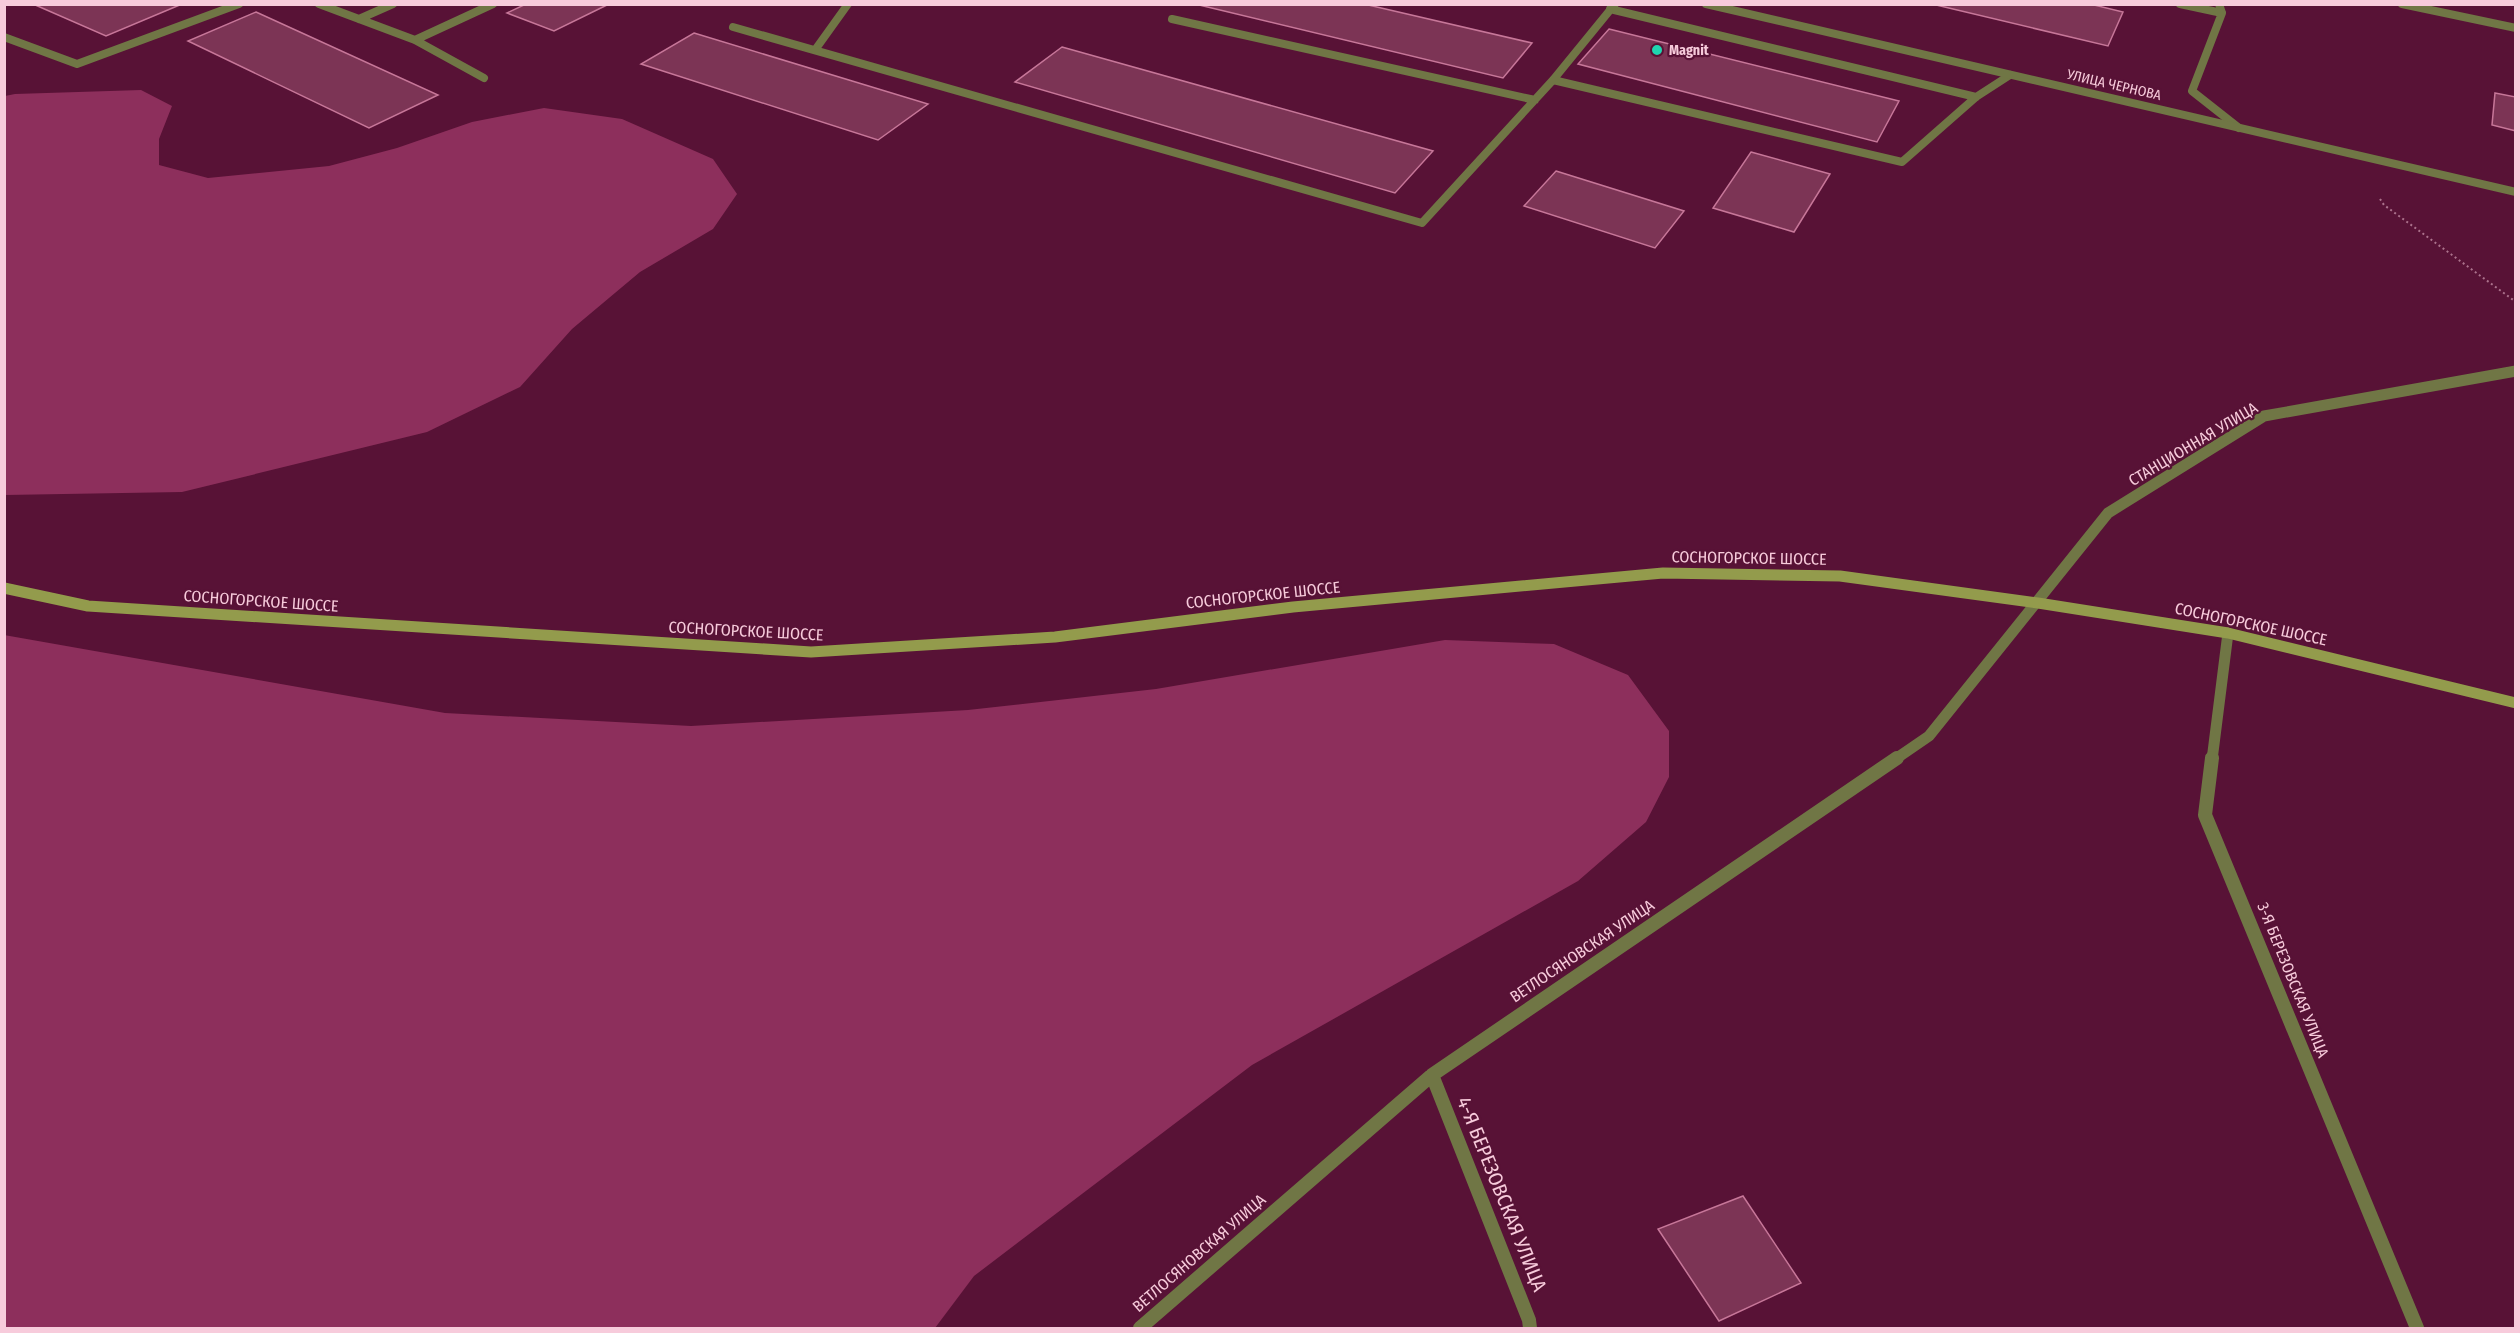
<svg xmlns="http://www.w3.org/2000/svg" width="2520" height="1333" font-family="'Fira Sans Condensed',sans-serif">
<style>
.green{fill:#8d2f5c}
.building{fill:#7c3455;stroke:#c77799;stroke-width:1.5}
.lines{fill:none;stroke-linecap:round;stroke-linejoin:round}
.path{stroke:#ab728c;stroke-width:2;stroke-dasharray:2 3;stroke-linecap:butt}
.lane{stroke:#707645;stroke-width:8}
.street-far2{stroke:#707645;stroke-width:8}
.street-far1{stroke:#707645;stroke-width:11}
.street{stroke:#707645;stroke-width:14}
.secondary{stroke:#939b4c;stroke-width:11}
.poi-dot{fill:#1fd5b0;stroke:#581236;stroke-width:2}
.labels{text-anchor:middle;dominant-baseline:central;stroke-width:4.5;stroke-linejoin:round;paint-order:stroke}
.far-poi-label{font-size:14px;font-weight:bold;fill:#f7cbdb;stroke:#581236;text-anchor:start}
.far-street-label{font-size:14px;fill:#f7cbdb;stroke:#581236}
.street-label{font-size:16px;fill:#f7cbdb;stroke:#581236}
.near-street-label{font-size:20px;fill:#f7cbdb;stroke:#581236}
</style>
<rect width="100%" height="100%" fill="#581236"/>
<!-- green -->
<path class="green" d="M141,90L172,106L159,139V165L208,178L329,166L397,148L472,122L544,108L622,119L713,159L737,194L713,229L640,272L572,329L520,387L427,432L182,492L5,495V96L15,94Z
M4,635L445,713L691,726L968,710L1156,689L1445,640L1554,644L1628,675L1669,731V777L1646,822L1578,881L1252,1065L974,1276L935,1328H5Z"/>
<!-- building -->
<path class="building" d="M33,4H182L106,36Z
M526,4H609L554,31L507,13Z
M1195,4H1364L1532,43L1503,78Z
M1932,4H2090L2123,12L2108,46Z
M256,12L438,95L369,128L188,41Z
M1609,29L1899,101L1877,142L1578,64Z
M694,33L928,104L878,140L641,64Z
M1062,47L1433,151L1395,193L1015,82Z
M2495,93L2516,97V131L2492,125Z
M1751,152L1830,174L1794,232L1713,208Z
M1556,171L1684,211L1655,248L1524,206Z
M1743,1196L1801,1283L1719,1321L1658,1229Z"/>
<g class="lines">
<!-- path -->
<path class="path" d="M2380,199L2384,205L2516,302"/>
<!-- lane -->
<path class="lane" d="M319,4L415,40L484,78
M2180,4L2222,13
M2219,4L2222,13L2192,91L2239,128
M2402,4L2516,28
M1610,9L1976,97
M359,19L393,4
M1172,19L1535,100
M733,27L1422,223L1553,80L1615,4
M4,37L77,64L239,4
M415,40L493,4
M815,50L848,4
M1553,80L1902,162L1976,97L2010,75"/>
<!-- street-far2 -->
<path class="street-far2" d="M1706,4L2516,192"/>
<!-- street-far1 -->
<path class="street-far1" d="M1894,760L1929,736L2108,513L2264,416L2516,371
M2212,760L2228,633"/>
<!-- street -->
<path class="street" d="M2212,758L2205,815L2417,1328
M1432,1075L1529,1320L1530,1328
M1140,1328L1432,1075L1897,758"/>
<!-- secondary -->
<path class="secondary" d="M4,588L88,606L811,652L1055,637L1293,607L1663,573L1840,576L2038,603L2228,633L2516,703"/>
</g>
<!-- markers -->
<circle class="poi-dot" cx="1657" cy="50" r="6"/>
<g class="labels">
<!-- far-poi labels -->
<g class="far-poi-label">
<text x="1669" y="50">Magnit</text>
</g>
<!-- far-street labels -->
<g class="far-street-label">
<text transform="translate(2114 85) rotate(13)">УЛИЦА ЧЕРНОВА</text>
</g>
<!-- street labels -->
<g class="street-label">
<text transform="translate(2193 444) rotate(-31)">СТАНЦИОННАЯ УЛИЦА</text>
<text transform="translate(1749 558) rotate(1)">СОСНОГОРСКОЕ ШОССЕ</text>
<text transform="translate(1263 595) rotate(-6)">СОСНОГОРСКОЕ ШОССЕ</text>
<text transform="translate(261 601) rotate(4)">СОСНОГОРСКОЕ ШОССЕ</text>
<text transform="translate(2251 624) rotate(12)">СОСНОГОРСКОЕ ШОССЕ</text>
<text transform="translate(746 631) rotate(3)">СОСНОГОРСКОЕ ШОССЕ</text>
<text transform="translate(1582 951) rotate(-34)">ВЕТЛОСЯНОВСКАЯ УЛИЦА</text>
<text transform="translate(2293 980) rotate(68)">3-Я БЕРЕЗОВСКАЯ УЛИЦА</text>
<text transform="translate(1199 1253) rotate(-41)">ВЕТЛОСЯНОВСКАЯ УЛИЦА</text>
</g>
<!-- near-street labels -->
<g class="near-street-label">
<text transform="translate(1502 1194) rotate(68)">4-Я БЕРЕЗОВСКАЯ УЛИЦА</text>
</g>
</g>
<!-- border -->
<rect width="2520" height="1333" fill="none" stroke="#f7cbdb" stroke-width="12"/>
</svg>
